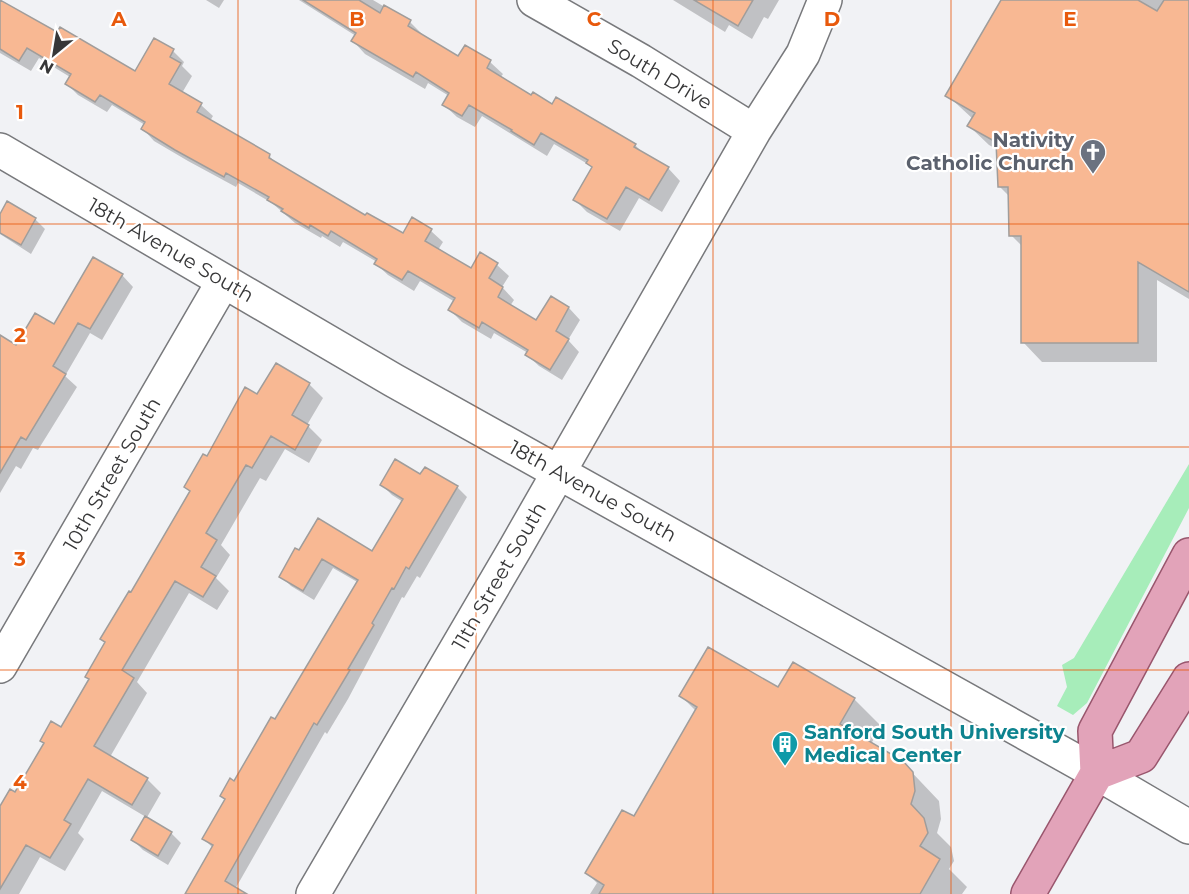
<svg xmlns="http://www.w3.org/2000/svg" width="1189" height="894" font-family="Montserrat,sans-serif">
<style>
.green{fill:#a7edba}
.shadow{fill:#0003}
.building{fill:#f8b893;stroke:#a09d9b;stroke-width:1.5}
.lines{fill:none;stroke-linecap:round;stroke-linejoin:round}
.minor-casing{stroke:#78797c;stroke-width:36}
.major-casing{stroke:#99566d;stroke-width:36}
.minor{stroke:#fff;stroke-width:33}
.major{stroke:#e2a3b9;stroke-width:33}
.grid{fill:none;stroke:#e8590c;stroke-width:1.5;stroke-opacity:0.55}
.labels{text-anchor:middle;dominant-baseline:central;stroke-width:4.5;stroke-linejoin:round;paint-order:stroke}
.street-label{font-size:20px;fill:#373738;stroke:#fff}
.worship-label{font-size:20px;font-weight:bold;fill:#5b616d;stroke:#fff;text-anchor:end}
.culture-label{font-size:20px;font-weight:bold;fill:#0d838f;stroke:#fff;text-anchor:start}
.grid-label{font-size:20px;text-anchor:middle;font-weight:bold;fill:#e8590c;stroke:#fff;stroke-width:4.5;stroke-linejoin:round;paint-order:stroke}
</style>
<rect width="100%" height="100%" fill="#f1f2f5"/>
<!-- green -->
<path class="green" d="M1189,464V508L1087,703L1073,715L1057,706L1067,687L1062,665L1074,658Z"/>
<!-- shadow -->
<path class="shadow" d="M206,0H224L219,8Z
M299,0H373L410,22L422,34L421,36L458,58L490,62L503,74L500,78L532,97L553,106L557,99L635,145L645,155L668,168L680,181L662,212L639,198L620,231L587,212L575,200L593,168L591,166L554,144L547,156L482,116L475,127L457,117L444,105L449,96L428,83L425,89L365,54L353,41L356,36Z
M673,0H779L768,19L764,17L752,39L729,25L725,32Z
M1003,0H1189V299L1157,280V362H1042L1023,342V247L1011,235L1010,197L999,186L998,150L989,145L969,126L973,119L947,95Z
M0,6L135,73L173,51L184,62L182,66L192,76L182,93L201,105L213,116L210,121L269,156L280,166L366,217L403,235L413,219L431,231L443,242L438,250L471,270L480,254L497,265L509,276L502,287L514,300L510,306L537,322L551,298L569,308L580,320L568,340L579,352L562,380L539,366L527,355L528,353L494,333L491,339L462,322L450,310L455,302L420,281L414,291L388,275L376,264L377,262L343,242L340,247L322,236L321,238L295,223L272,203L238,183L236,187L188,161L154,141L143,129L145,125L112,105L107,112L78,95L67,84L70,77L39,58L31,71L0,53Z
M0,217L35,219L45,229L31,254L0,234Z
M122,275L133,287L102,340L90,333L65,376L77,387L38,450L33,448L21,469L16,466L0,493V339L17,347L54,327Z
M309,384L323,398L307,425L322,440L309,463L285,449L266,481L260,478L221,545L230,555L216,578L229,591L217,610L189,593L137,682L147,693L110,757L147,779L161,793L146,819L171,833L181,843L168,865L143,850L133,840L146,817L102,791L78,833L84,839L65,871L40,857L19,894H0V809L16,794L62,729L90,680L131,594L191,492L186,487L258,396Z
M421,476L457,487L467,497L420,578L417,576L404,598L402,597L348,699L327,734L325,732L234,891L237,894H186L213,848L204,839L226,801L221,796L235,783L275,721L359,583L333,568L314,600L291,586L281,576L296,550L373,553L403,502L392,495L382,485Z
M779,689L854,699L881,726L871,744L902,762L939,801L941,819L937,833L951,847L954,861L949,869L967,887L962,894H590L597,883L587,873L634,818L696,711L681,696Z"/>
<!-- building -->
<path class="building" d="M0,0L57,32L60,27L135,71L154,38L174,49L170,57L181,63L169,84L202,103L197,112L270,154L269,158L365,215L367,213L403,233L412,217L432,229L425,241L471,268L480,252L498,263L489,278L503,287L498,297L536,320L551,296L569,307L556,331L569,339L550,370L525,355L528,350L482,322L479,328L448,310L455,298L408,271L402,280L374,264L377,259L331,231L328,236L310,225L309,228L281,211L283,209L267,200L269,197L226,173L224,177L175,150L141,129L145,122L100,95L95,102L65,84L71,74L27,48L19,61L0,49Z
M303,0H359L380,13L384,5L411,20L408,26L458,56L465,45L491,60L487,68L531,95L533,92L552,104L556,97L636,144L634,147L669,167L649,200L626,187L607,219L573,200L592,167L586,163L588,160L541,133L534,145L511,131L512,130L469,105L462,116L442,105L449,93L416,72L413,77L351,41L356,33Z
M694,0H753L738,26Z
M1001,0H1138L1157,11L1164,0H1189V292L1138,262V343H1021V236H1009L1008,187H998L996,142L967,126L975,113L945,96Z
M7,201L36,218L21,245L0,233V214Z
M93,257L123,274L90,329L78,323L53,366L66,374L26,440L21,437L0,473V335L16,345L35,313L54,324Z
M276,363L310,383L292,415L309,425L295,450L271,436L252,468L246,465L206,533L217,540L201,567L216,576L203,597L175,581L122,670L134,678L94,746L148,778L132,805L88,779L64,820L71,824L50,858L26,845L0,889V806L10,789L15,792L44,743L40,741L51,721L61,727L89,679L85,677L105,642L100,639L129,591L131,592L190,491L184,487L203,454L207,456L245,387L257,394Z
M395,459L420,474L425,467L458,486L409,569L406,567L394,589L392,588L372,623L374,625L348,669L350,670L317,725L314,723L225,881L247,894H185L213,845L202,839L225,799L220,796L230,778L234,781L271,717L275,719L358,580L322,559L303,591L279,577L295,548L299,550L318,518L372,551L403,499L380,485Z
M708,647L778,687L793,662L855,698L840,724L903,761L913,772L915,791L911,804L924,818L928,833L920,846L940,859L920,894H599L604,885L585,873L622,810L634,816L697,707L679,696Z
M145,816L172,832L158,856L131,840Z"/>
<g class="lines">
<!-- minor casing -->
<g class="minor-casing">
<path id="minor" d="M534,0L641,61L754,131
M0,150L393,380L1097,773L1189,827
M0,666L223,282
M313,894L516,547L754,131L803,54L825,0"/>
</g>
<!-- major casing -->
<g class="major-casing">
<path id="major" d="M1097,773L1141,756L1189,679
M1028,894L1097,773L1095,731L1189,555"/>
</g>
<!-- minor -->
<use href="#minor" class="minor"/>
<!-- major -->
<use href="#major" class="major"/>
</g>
<!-- grid -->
<path class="grid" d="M238,0V894M476,0V894M713,0V894M951,0V894M0,224H1189M0,447H1189M0,670H1189"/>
<!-- icons -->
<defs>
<g id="church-pin" transform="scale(1.35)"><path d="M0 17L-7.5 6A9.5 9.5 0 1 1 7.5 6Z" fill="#6b7280" stroke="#fff"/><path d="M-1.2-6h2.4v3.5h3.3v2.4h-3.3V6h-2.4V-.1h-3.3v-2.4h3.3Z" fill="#fff"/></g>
<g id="building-pin" transform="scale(1.35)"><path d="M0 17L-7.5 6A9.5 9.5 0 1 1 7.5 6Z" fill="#0f9aa8" stroke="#fff"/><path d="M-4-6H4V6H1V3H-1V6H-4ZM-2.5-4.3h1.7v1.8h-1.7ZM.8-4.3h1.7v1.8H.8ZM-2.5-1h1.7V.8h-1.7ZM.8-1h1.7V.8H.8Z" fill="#fff"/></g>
</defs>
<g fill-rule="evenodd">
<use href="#church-pin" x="1093" y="152"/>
<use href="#building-pin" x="785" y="744"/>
</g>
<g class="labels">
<!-- street labels -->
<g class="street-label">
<text transform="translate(660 74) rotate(31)">South Drive</text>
<text transform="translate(171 250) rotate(30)">18th Avenue South</text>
<text transform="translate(112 474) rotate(-60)">10th Street South</text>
<text transform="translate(593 491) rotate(29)">18th Avenue South</text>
<text transform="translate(499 576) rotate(-60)">11th Street South</text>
</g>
<!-- worship labels -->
<g class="worship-label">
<text x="1074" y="140">Nativity<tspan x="1074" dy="23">Catholic Church</tspan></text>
</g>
<!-- culture labels -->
<g class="culture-label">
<text x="804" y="732">Sanford South University<tspan x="804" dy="23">Medical Center</tspan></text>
</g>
</g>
<g class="grid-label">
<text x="119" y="26">A</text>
<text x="357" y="26">B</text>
<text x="594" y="26">C</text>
<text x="832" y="26">D</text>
<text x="1070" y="26">E</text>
<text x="20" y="119">1</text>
<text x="20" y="342">2</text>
<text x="20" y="566">3</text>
<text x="20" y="789">4</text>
</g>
<!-- north arrow -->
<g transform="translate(54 54) rotate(210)" stroke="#ffffff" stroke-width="4.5" paint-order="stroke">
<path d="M0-4.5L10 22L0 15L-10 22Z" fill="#373738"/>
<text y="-9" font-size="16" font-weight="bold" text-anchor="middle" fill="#373738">N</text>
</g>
</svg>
